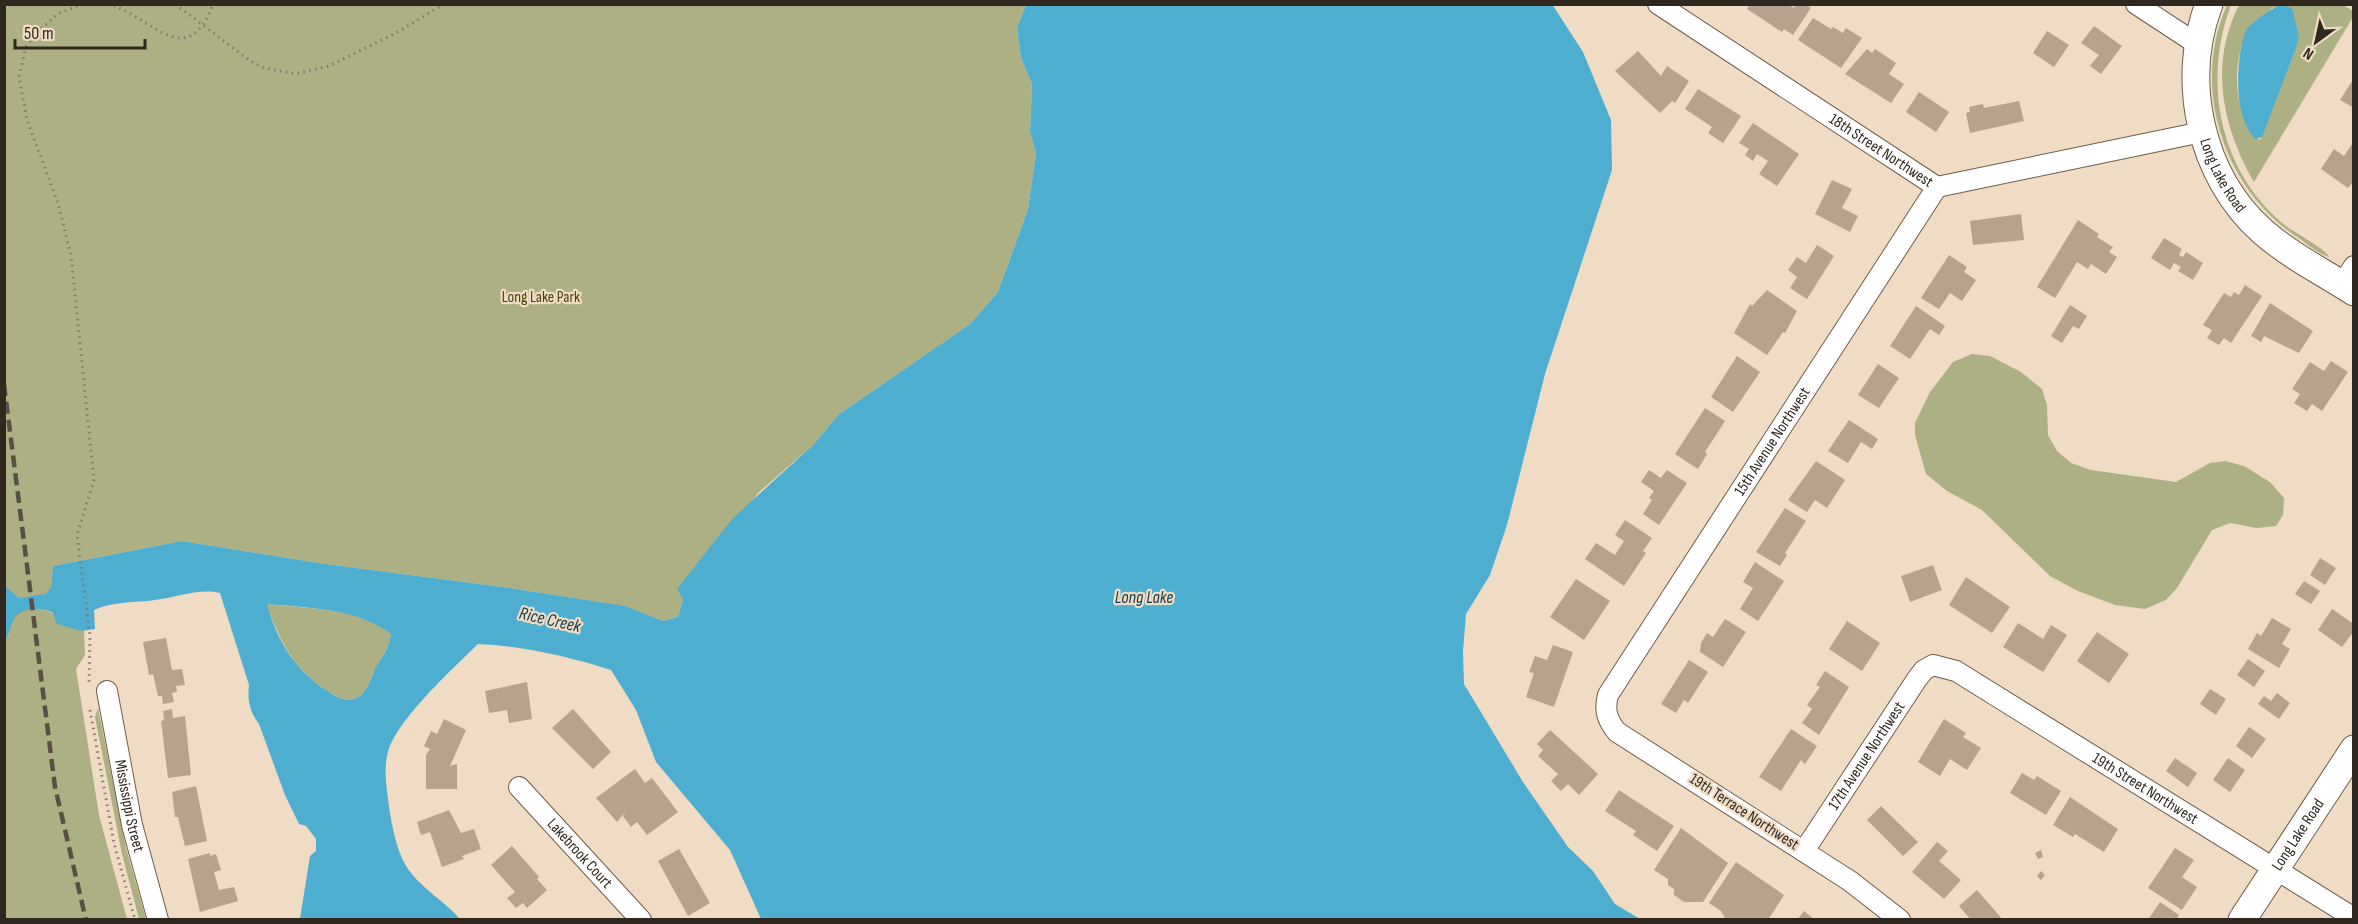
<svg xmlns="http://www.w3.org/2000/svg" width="2358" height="924" font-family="'Sofia Sans Condensed',sans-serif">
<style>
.green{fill:#acb083;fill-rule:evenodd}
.water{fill:#4eaecf;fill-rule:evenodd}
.building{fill:#b7a28e}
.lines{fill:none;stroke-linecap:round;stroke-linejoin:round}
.street-casing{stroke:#6f5d4a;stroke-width:22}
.secondary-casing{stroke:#6f5d4a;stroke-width:29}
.path{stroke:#87796b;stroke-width:3;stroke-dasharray:1.5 4.5;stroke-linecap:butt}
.street{stroke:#fff;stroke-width:20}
.secondary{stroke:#fff;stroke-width:27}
.rail{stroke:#5a4f44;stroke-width:4.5;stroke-dasharray:12 6;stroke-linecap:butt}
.labels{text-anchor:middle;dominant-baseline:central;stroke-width:4.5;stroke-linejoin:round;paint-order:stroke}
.street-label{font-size:16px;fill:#302820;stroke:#f0dbc5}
.park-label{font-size:16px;fill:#444609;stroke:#f0dbc5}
.water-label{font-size:18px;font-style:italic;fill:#123d4b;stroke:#f0dbc5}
</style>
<rect width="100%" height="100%" fill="#f0dbc5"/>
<!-- green -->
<path class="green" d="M5,5H1026L1017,28L1021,58L1032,84L1030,132L1036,153L1028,209L998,292L970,324L838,415L814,444L758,493L683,599L678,617L663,621L624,606L503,587L325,564L182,541L53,566L51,587L39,609C57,610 66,629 84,631L85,655L76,669L99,815L127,919L5,920Z
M2227,5H2231C2202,82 2219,172 2286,226C2295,233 2326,249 2329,257C2317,253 2305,242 2294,235C2222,185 2191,85 2227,5Z
M2239,5H2343L2353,11V17L2254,182C2222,126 2209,64 2239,5ZM2273,7L2295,51L2260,140C2231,116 2232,59 2249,27C2253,19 2267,16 2273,7Z
M1972,354L1990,356L2021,372L2042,389L2047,405L2048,435L2057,451L2071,463L2091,470L2176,482L2210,463L2225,461L2244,466L2270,482L2284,498L2283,515L2276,526L2257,528L2230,523L2212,530L2177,588L2166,600L2145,609L2115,605L2078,591L2050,576L1982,510L1947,491L1926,474L1915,435V423L1930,392L1953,362Z
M266,604C307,609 358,607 391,634C388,650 383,654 376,668C370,678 368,693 356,698C345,703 335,696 326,690C291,666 281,642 266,604Z
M98,708L126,848L146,919H139L122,854L95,717Z"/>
<!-- water -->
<path class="water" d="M1026,5L1552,4L1583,52L1611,120L1612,170L1545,374L1507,525L1490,575L1466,614L1463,651L1464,684L1523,782L1568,847L1593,871L1615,904L1640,919H761L730,850L656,762L636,710L611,670C567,656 524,646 478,644C453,668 396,721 388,752C383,770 387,789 389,807C392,826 396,848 405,864C418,887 444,900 460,919H300L310,856L316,851V839L306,826L299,824L285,795L259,724C250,712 247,700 249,685L220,593C198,588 176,598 155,600C134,603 114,601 94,610L95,629L82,631L57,624L53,613C43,607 20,607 14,619C10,626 9,634 5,641V586L19,598L46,594L51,587L53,566L182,541L325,564L503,587L625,606L663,621L678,617L683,599L677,589L733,518L814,444L838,415L970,324L998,292L1028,209L1036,153L1030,132L1032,84L1021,58L1017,28ZM267,604C307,608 358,608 391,634C388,650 384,654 376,667C371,677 368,693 356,698C345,703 335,696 326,690C294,669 277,640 267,604Z
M2281,5L2292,8L2299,37L2295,51L2262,137L2255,139C2249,132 2243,120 2241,110C2236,93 2237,37 2251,24C2256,20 2275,6 2281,5Z"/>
<!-- building -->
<path class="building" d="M1750,4H1788L1794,8L1796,4H1806L1811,8L1793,35L1784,29L1782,32L1747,9Z
M1813,18L1831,29L1833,27L1843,33L1846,28L1862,38L1841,68L1798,40Z
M2094,26L2122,46L2101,74L2090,66L2099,55L2081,43Z
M2047,31L2069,45L2054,67L2033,53Z
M1867,49L1872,53L1875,49L1896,63L1889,74L1904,84L1891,103L1845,74Z
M1638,51L1661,76L1667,66L1689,81L1675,103L1672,101L1660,113L1615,71Z
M2354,78V108L2340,100Z
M1698,89L1741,116L1723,143L1708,133L1712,127L1685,109Z
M1919,92L1949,112L1936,132L1906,112Z
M2019,101L2024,121L1970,133L1966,113L1970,112L1969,107L1983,104L1984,108Z
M1753,123L1799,154L1777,186L1759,174L1768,161L1757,154L1753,161L1745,155L1749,149L1739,143Z
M2354,141V181L2348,188L2321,169L2334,149L2344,156Z
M1832,180L1852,189L1842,208L1858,216L1850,232L1815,214Z
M2021,214L2024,240L1973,245L1970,221Z
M2078,220L2099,234L2097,237L2113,247L2109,252L2117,257L2106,274L2091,264L2088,269L2077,262L2055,298L2037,287Z
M2164,238L2182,249L2179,255L2183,257L2186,252L2203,263L2193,280L2178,271L2181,267L2174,263L2170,270L2151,258Z
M1817,245L1834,256L1807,299L1790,288L1797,277L1788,270L1797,257L1806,263Z
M1949,255L1967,267L1964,272L1976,280L1962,301L1950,293L1939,309L1921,298Z
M2245,285L2262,296L2231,343L2224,338L2219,345L2207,338L2212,330L2203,325L2224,293L2231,297L2234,292L2239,295Z
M1767,290L1797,311L1785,333L1783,332L1767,355L1734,333L1750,304L1752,306Z
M2270,303L2313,331L2299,353L2264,336L2261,342L2251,336Z
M2070,305L2087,316L2079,329L2073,326L2062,343L2051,336Z
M1916,306L1945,326L1939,335L1930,329L1910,359L1890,346Z
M1737,356L1760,372L1733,412L1711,397Z
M2331,361L2348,372L2322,411L2312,404L2307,411L2294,403L2300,394L2292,389L2310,362L2324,371Z
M1878,364L1899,378L1879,408L1858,395Z
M1705,408L1725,421L1705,452L1707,454L1698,469L1675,454Z
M1849,420L1878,439L1872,449L1861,442L1848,463L1828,451Z
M1816,461L1845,480L1827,508L1815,500L1807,512L1788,500Z
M1649,470L1661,478L1667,470L1687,483L1659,525L1643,514L1652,500L1649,498L1654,491L1641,482Z
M1785,508L1806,521L1785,553L1787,555L1780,566L1756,552Z
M1625,520L1652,538L1643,551L1646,553L1624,586L1585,559L1596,543L1615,555L1624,541L1615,535Z
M2320,558L2336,568L2325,585L2310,575Z
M1755,562L1784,581L1758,621L1740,609L1753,588L1743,582Z
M1933,565L1942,590L1910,602L1901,576Z
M1966,577L2010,607L1992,633L1949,605Z
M1576,579L1610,601L1584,640L1550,617Z
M2304,581L2320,591L2311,604L2295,594Z
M2332,609L2354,624V631L2342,647L2318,630Z
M2272,618L2291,629L2282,644L2290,649L2279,668L2248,649L2257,633L2261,636Z
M1725,619L1746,632L1723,667L1700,652L1701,643L1707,633L1713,637Z
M1847,621L1880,643L1862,671L1829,649Z
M2018,623L2043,639L2051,625L2067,635L2043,672L2003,647Z
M2097,632L2129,654L2109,683L2077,661Z
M166,638L172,670L182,669L185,685L176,686L177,692L172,693L174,702L163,704L162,696H158L153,674L149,675L143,642Z
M1553,645L1573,652L1554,707L1526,697L1534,673L1529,672L1535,656L1547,660Z
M2248,659L2265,671L2254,687L2237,675Z
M1689,660L1708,672L1688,703L1684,700L1676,713L1661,704Z
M1825,671L1849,687L1819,735L1802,723L1812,709L1807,705L1820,687L1816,685Z
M527,682L532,719L509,723L507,710L489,713L485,691Z
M2210,689L2226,699L2216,715L2200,704Z
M2277,693L2290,703L2279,719L2258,704L2264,696L2271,701Z
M172,709L173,718L185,716L191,775L168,778L161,721L164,720L163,711Z
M573,709L611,752L593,769L552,728Z
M444,719L466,730L450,766L457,764V789H426V755L430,749L424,746L431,731L437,734Z
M1944,719L1966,733L1963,737L1981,748L1967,770L1950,759L1940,776L1918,762Z
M2249,727L2266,739L2252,758L2236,746Z
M1791,729L1817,746L1805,764L1801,760L1781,791L1759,777Z
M1550,730L1598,774L1579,795L1568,784L1561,791L1551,781L1558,774L1538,756L1543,750L1537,744Z
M2175,758L2197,773L2188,787L2166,771Z
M2228,758L2245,770L2230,792L2213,780Z
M635,769L645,783L652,778L678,812L647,835L637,822L631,827L623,816L626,811L617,822L596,798Z
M2022,773L2034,780L2037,776L2061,791L2046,815L2010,793Z
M196,786L207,841L185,846L178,817H175L172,792Z
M1619,790L1674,826L1657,851L1633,835L1636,831L1605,811Z
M2070,797L2118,829L2104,852L2075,834L2073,837L2053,825Z
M1881,806L1918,842L1903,856L1867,820Z
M449,810L461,833L474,829L481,849L462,856L464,859L442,867L430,832L421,835L417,822Z
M1681,828L1728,863L1703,902H1684L1674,895V889L1668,885V879L1654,870Z
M1937,842L1948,851L1939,861L1961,880L1944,899L1912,872Z
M512,846L539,877L537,879L547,890L527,908L523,903L516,908L507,898L515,892L491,865Z
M2175,848L2194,860L2182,877L2197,887L2182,910L2148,888Z
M679,849L710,903L688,916L658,861Z
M2041,850L2043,857L2038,859L2035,853Z
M210,853V856L216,854L221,870L214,872L219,890L234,887L238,901L200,912L188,859Z
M1736,862L1784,895L1768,920H1726L1721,911L1709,903Z
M2041,871L2045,875L2041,880L2037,876Z
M1977,890L2003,920H1971L1959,906Z
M2160,902L2179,915L2176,920H2148Z
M1804,911L1815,920H1797Z"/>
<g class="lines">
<!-- street casing -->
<g class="street-casing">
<g id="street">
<path id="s1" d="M1658,4L1937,187L2202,132"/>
<path d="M2136,4L2197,44"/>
<path d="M2342,284L2354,266"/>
<path id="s2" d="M107,691L132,825L158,920"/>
<path id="s3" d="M519,787L641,920"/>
<path id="s4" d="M1804,851L1917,679L1924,670L1933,665L1956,671L2354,918"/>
<path id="s5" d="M1900,920L1850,881L1617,732C1607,720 1604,710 1608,695L1937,187"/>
</g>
</g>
<!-- secondary casing -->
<g class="secondary-casing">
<g id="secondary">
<path id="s6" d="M2209,4C2180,81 2200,175 2262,231C2289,255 2323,272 2354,292"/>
<path id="s7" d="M2242,920L2354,749"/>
</g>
</g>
<!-- path -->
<path class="path" d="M83,4L59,13L34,35L26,47L19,77L27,120L58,203L71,255L94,480L77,535L90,636L89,686
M108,4C149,14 187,75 213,4
M175,4L249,60L264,68L295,74L329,66L396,33L444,4
M90,710L114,843L135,920"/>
<!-- street -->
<use href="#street" class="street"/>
<!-- secondary -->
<use href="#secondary" class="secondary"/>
<!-- rail -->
<path class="rail" d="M4,384L55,787L86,920"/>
</g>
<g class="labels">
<!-- street labels -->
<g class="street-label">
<text stroke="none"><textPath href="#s1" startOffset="267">18th Street Northwest</textPath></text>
<text stroke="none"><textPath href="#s6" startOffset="178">Long Lake Road</textPath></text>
<text stroke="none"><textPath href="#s5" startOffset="682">15th Avenue Northwest</textPath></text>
<text stroke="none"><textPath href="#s4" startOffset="114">17th Avenue Northwest</textPath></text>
<text stroke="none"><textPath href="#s4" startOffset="474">19th Street Northwest</textPath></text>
<text stroke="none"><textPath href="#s2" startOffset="117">Mississippi Street</textPath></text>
<text transform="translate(1744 812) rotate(33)">19th Terrace Northwest</text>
<text stroke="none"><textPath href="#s7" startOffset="102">Long Lake Road</textPath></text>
<text stroke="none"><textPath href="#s3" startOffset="90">Lakebrook Court</textPath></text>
</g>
<!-- park labels -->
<g class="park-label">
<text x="541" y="297">Long Lake Park</text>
</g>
<!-- water labels -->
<g class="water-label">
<text x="1144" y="597">Long Lake</text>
<text transform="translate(550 620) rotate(13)">Rice Creek</text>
</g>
</g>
<!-- border -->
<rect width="2358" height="924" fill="none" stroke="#302820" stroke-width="12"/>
<!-- north arrow -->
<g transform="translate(2316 42) rotate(213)" stroke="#f0dbc5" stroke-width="4.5" paint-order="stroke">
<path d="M0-4.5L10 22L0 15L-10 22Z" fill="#302820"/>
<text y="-9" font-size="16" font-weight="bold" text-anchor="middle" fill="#302820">N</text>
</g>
<!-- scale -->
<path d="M15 39v9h130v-9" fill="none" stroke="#302820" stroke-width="3"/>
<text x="24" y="39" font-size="18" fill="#302820" stroke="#f0dbc5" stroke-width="4.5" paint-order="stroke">50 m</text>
</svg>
